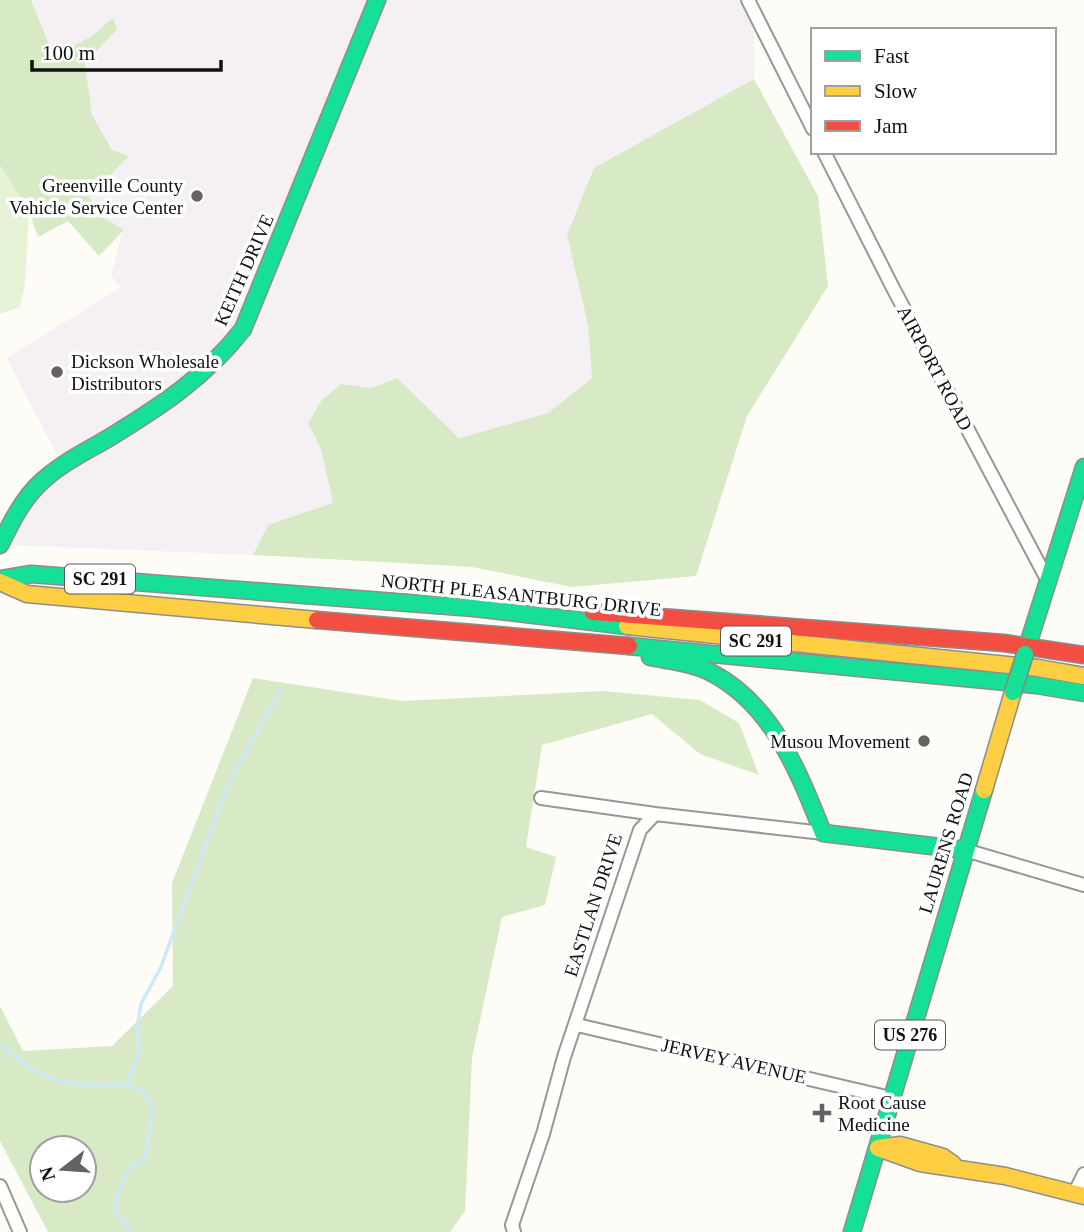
<svg xmlns="http://www.w3.org/2000/svg" width="1084" height="1232" font-family="'Times New Roman',serif">
<style>
.industrial{fill:#f5f0f3}
.green{fill:#e7f3d7}
.forest{fill:#d8eac5;fill-rule:evenodd}
.lines{fill:none;stroke-linecap:round;stroke-linejoin:round}
.stream{stroke:#cde8f7;stroke-width:3.5}
.street-casing{stroke:#979795;stroke-width:16}
.fast-casing{stroke:#8e8d8b;stroke-width:19}
.slow-casing{stroke:#8e8d8b;stroke-width:19}
.jam-casing{stroke:#8e8d8b;stroke-width:19}
.street{stroke:#fffffe;stroke-width:12}
.fast{stroke:#16e098;stroke-width:16}
.slow{stroke:#ffcf43;stroke-width:16}
.jam{stroke:#f24e42;stroke-width:16}
.fast-bridge-casing{stroke:#858482;stroke-width:19;stroke-linecap:butt}
.fast-bridge{stroke:#16e098;stroke-width:16}
.poi-dot{fill:#646362;stroke:#fff;stroke-width:2.5}
.labels{text-anchor:middle;dominant-baseline:central;stroke-width:7;stroke-linejoin:round;paint-order:stroke}
.shield{fill:#fff;stroke:#585858;stroke-width:2}
.shield-label{font-size:18px;font-weight:bold;fill:#111}
.poi-label{font-size:19px;fill:#111;stroke:#fff;text-anchor:end}
.street-label{font-size:19px;fill:#111;stroke:#fff}
</style>
<rect width="100%" height="100%" fill="#fdfcf7"/>
<!-- industrial -->
<path class="industrial" d="M31,0H753L754,79L594,169L567,235L588,325L592,378L548,413L459,438L397,378L371,388L341,384L308,423L321,449L333,503L269,525L253,555L10,545L31,501L64,469L7,358L121,287L111,276L123,230L102,217L88,197L128,157L112,150L92,115L85,63L117,31L114,19L92,36L54,58Z"/>
<!-- green -->
<path class="green" d="M0,165L29,211L25,284L20,307L0,314Z"/>
<!-- forest -->
<path class="forest" d="M0,0H31L54,57L92,36L113,18L117,30L85,63L92,115L112,150L129,156L89,197L102,217L124,230L99,256L68,221L38,237L29,211L0,165Z
M754,79L818,196L828,286L747,416L696,576L572,587L472,567L253,555L268,525L333,503L321,449L308,423L321,401L341,384L371,388L397,378L459,438L548,413L592,378L588,325L567,235L594,168Z
M253,678L402,701L603,691L700,700L739,723L759,775L700,754L652,714L542,745L526,847L556,857L545,905L502,917L472,1058L465,1211L450,1232H48L0,1141V1006L23,1051L112,1046L173,986L172,883ZM84,1148V1190H42V1148Z"/>
<g class="lines">
<!-- stream -->
<path class="stream" d="M0,1044C40,1082 72,1088 125,1085
M132,1232L118,1216L114,1207C126,1181 117,1173 145,1158L153,1108L143,1091L126,1085L139,1055L137,1028L141,1004L161,967L227,787L281,688"/>
<!-- street casing -->
<g class="street-casing">
<path id="street" d="M748,0L813,129
M824,152L893,288L1049,583
M541,798L655,814
M965,850L1084,885
M577,1025L891,1098
M0,1186L20,1232
M1074,1194L1084,1174
M514,1232L512,1225L543,1134L564,1057L640,830L655,814L823,833"/>
</g>
<!-- fast casing -->
<g class="fast-casing">
<path id="fast" d="M0,545C11,523 22,500 40,483C60,464 85,452 107,439C158,408 206,377 243,329L377,0
M0,579L31,574L474,608L627,626
M629,646L1036,685L1084,693
M1025,654L1084,467
M650,657C671,661 693,663 712,673C773,705 799,773 823,833L965,850
M852,1232L984,790"/>
</g>
<!-- slow casing -->
<g class="slow-casing">
<path id="slow" d="M0,582L27,594L317,620
M627,626L1038,668L1084,676
M984,790L1013,692
M878,1148L920,1163L1005,1176L1084,1196
M878,1148L900,1145L943,1157L953,1164"/>
</g>
<!-- jam casing -->
<g class="jam-casing">
<path id="jam" d="M593,612L1004,643L1084,655
M317,620L629,646"/>
</g>
<!-- street -->
<use href="#street" class="street"/>
<!-- fast -->
<use href="#fast" class="fast"/>
<!-- slow -->
<use href="#slow" class="slow"/>
<!-- jam -->
<use href="#jam" class="jam"/>
<!-- fast-bridge casing -->
<g class="fast-bridge-casing">
<path id="fast-bridge" d="M1013,692L1025,654"/>
</g>
<!-- fast-bridge -->
<use href="#fast-bridge" class="fast-bridge"/>
</g>
<!-- markers -->
<g class="poi-dot">
<circle cx="197" cy="196" r="7"/>
<circle cx="57" cy="372" r="7"/>
<circle cx="924" cy="741" r="7"/>
<path d="M818.5 1102.5h7v7h7v7h-7v7h-7v-7h-7v-7h7z"/>
</g>
<g class="labels">
<!-- shield labels -->
<g class="shield">
<rect x="65" y="564.5" width="70" height="29" rx="5"/>
<rect x="721" y="626.5" width="70" height="29" rx="5"/>
<rect x="875" y="1020.5" width="70" height="29" rx="5"/>
</g>
<g class="shield-label">
<text x="100" y="579">SC 291</text>
<text x="756" y="641">SC 291</text>
<text x="910" y="1035">US 276</text>
</g>
<!-- poi labels -->
<g class="poi-label">
<text x="183" y="185">Greenville County<tspan x="183" dy="22">Vehicle Service Center</tspan></text>
<text x="71" y="361" text-anchor="start">Dickson Wholesale<tspan x="71" dy="22">Distributors</tspan></text>
<text x="910" y="741">Musou Movement</text>
<text x="838" y="1102" text-anchor="start">Root Cause<tspan x="838" dy="22">Medicine</tspan></text>
</g>
<!-- street labels -->
<g class="street-label">
<text transform="translate(244 270) rotate(-66)">KEITH DRIVE</text>
<text transform="translate(935 368) rotate(62)">AIRPORT ROAD</text>
<text transform="translate(521 595) rotate(6)">NORTH PLEASANTBURG DRIVE</text>
<text transform="translate(946 843) rotate(-73)">LAURENS ROAD</text>
<text transform="translate(593 905) rotate(-72)">EASTLAN DRIVE</text>
<text transform="translate(734 1061) rotate(13)">JERVEY AVENUE</text>
</g>
</g>
<!-- legend -->
<rect x="811" y="28" width="245" height="126" fill="#ffffff" stroke="#a0a0a0" stroke-width="2"/>
<rect x="825" y="51" width="35" height="10" fill="#16e098" stroke="#a0a0a0" stroke-width="2"/>
<text x="874" y="63" font-size="21" fill="#111111">Fast</text>
<rect x="825" y="86" width="35" height="10" fill="#ffcf43" stroke="#a0a0a0" stroke-width="2"/>
<text x="874" y="98" font-size="21" fill="#111111">Slow</text>
<rect x="825" y="121" width="35" height="10" fill="#f24e42" stroke="#a0a0a0" stroke-width="2"/>
<text x="874" y="133" font-size="21" fill="#111111">Jam</text>
<!-- north arrow -->
<g transform="translate(63 1169) rotate(253)"><circle r="33" fill="#ffffff" stroke="#a0a0a0" stroke-width="2"/>
<path d="M0-5L12 26L0 18L-12 26Z" fill="#646362"/>
<text y="-10" font-size="19" font-weight="bold" text-anchor="middle" fill="#111111">N</text>
</g>
<!-- scale -->
<path d="M32 60v10h189v-10" fill="none" stroke="#111111" stroke-width="3.5"/>
<text x="42" y="60" font-size="21" fill="#111111" stroke="#ffffff" stroke-width="5" paint-order="stroke">100 m</text>
</svg>
